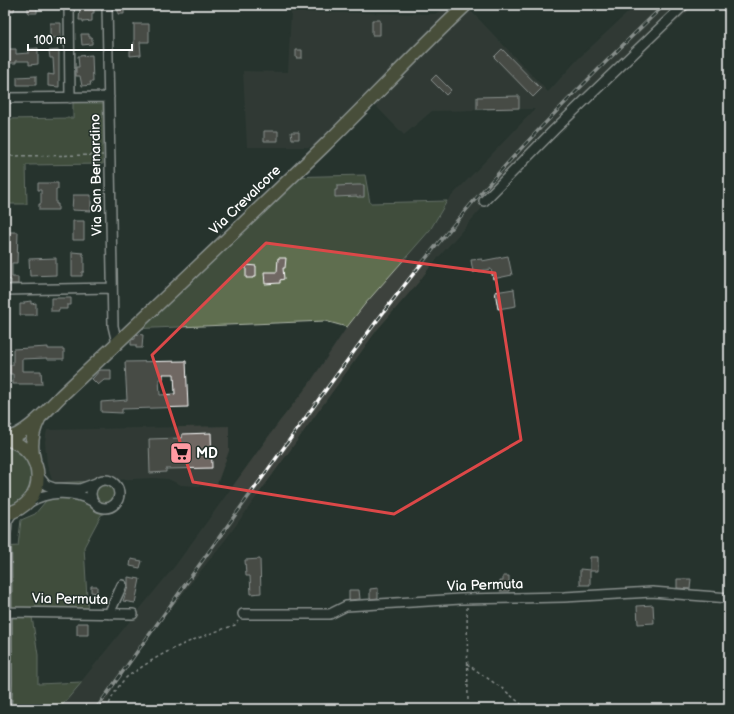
<svg xmlns="http://www.w3.org/2000/svg" width="734" height="714" font-family="'Balsamiq Sans',sans-serif">
<style>
.built{fill:#3c433d}
.green{fill:#5e6e50;stroke:#aeb6a8}
.building{fill:#706863;stroke:#fff;fill-rule:evenodd}
.lines{fill:none;stroke-linecap:round;stroke-linejoin:round}
.minor-casing{stroke:#fff;stroke-width:12}
.major-casing{stroke:#fff;stroke-width:15}
.path{stroke:#fff;stroke-width:1.5;stroke-dasharray:3 3;stroke-linecap:butt}
.minor{stroke:#26332d;stroke-width:9}
.major{stroke:#71704a;stroke-width:12}
.rail-casing{stroke:#fff;stroke-width:3.5}
.rail{stroke:#26332d;stroke-width:2;stroke-dasharray:6;stroke-linecap:butt}
.marked{fill:none;stroke:#dc4848;stroke-width:3;stroke-linejoin:round}
.labels{text-anchor:middle;dominant-baseline:central;stroke-width:3;stroke-linejoin:round;paint-order:stroke}
.street-label{font-size:14px;fill:#fff;stroke:#26332d}
.poi-label{font-size:14px;font-weight:bold;fill:#fff;stroke:#26332d;text-anchor:start}
</style>
<rect width="100%" height="100%" fill="#26332d"/>
<filter id="ink" filterUnits="userSpaceOnUse"><feTurbulence type="fractalNoise" baseFrequency=".025" numOctaves="2"/><feDisplacementMap in="SourceGraphic" scale="8" xChannelSelector="R" yChannelSelector="G"/><feConvolveMatrix kernelMatrix="1 2 1 2 8 2 1 2 1" color-interpolation-filters="sRGB"/></filter>
<g filter="url(#ink)">
<!-- built -->
<path class="built" d="M449,5H458L472,12L548,92L579,58L636,5H695L543,147L489,200L430,267L418,283L377,330L226,539L150,635L118,679L104,709H59L125,627L175,566L279,422L309,384L347,327L365,304L430,230L447,201L535,109L432,111L404,135L374,104L327,147H247L243,71L288,72L291,12L435,14Z
M229,426V451L216,487L181,485L168,479L153,478L53,483L47,464L45,442L47,430Z"/>
<!-- green -->
<path class="green" d="M73,102H103V164L26,165L27,204H5V119L73,118Z
M365,175L370,203L447,201L430,230L365,304L347,327L325,321L129,329L283,177Z
M5,444C10,447 17,449 22,453C27,457 29,464 30,470C34,491 23,501 5,508Z
M119,480L125,495L117,509L101,515L84,547L88,615L32,617L38,655V684L82,682L59,709H5V547L18,546L21,520L35,514L45,502L53,483Z"/>
<!-- building -->
<path class="building" d="M5,5H15L14,11H5Z
M30,5H37V13H28V7H30Z
M118,5H124V14H118Z
M94,6V13H92V21L83,22V20H79L80,7Z
M372,20H380V35H372Z
M50,23H61V38H50Z
M134,24H149V42H140L141,55L130,56V50H134Z
M81,34H89V37H92V44L82,45Z
M38,48V64L29,65V61H16V63H5V49H16V54L29,53V49Z
M502,49L541,89L533,97L494,57Z
M59,50V87L48,86V74L54,75L53,58H50L49,51Z
M296,50H302V58H296Z
M92,55L93,82H90L91,85L82,86L80,76H76V67H79L78,56Z
M436,75L451,90L446,95L431,80Z
M36,76V85H17V77Z
M519,96V108L477,109V97Z
M264,131H278V141H264Z
M291,132H299V139H292Z
M38,183H58V189H56V204H58V210H39V204H41V190H38Z
M357,185H364V197H357V196L335,197V190H337V186Z
M73,195H91V211L72,210Z
M73,221H84V240H73Z
M5,232H18L17,263H12V277H18V284H11V280L5,279Z
M72,252L83,253V256H84V272H82V276H72Z
M508,256L512,275L493,279L491,269L473,272L471,260L482,259V261Z
M56,258V275L30,276L29,259Z
M278,258H286L285,268H283L284,279L280,280V283L265,284L264,272H277Z
M246,265L256,266V277H253V278H246Z
M514,289L516,306L498,309L495,292Z
M51,298H71V305H67V309H59V311H51Z
M31,301V304L36,303V315H20V304H24V302Z
M137,334L143,335L142,348H136V345H131V340L135,339V336Z
M48,347V349H64V359H47V358L22,359V371H41L42,384H13V374H10V365H13V349Z
M186,361L188,407L122,409V413L101,412V402L127,400L125,362ZM163,374H174L175,394L160,395L159,379H163Z
M100,370H111V380H104L98,385L92,379Z
M211,433L212,468L166,469V472L150,473L149,439L182,438V434Z
M590,557H598V571H590V585H580V569L590,570Z
M131,559L142,561L140,568L130,566Z
M260,559L261,593L251,594L250,576H246L245,560Z
M503,576H509V591H500V581H503Z
M128,577L140,579L135,603L123,601L128,587Z
M677,579H691L690,589L677,588Z
M91,586H97V593L91,592Z
M378,588V598L370,599V589Z
M349,590H359L360,599L349,600Z
M653,605L654,623L638,624L637,606Z
M77,623H88V635H77Z"/>
<g class="lines">
<!-- minor casing -->
<g class="minor-casing">
<path id="minor" d="M69,5L70,98
M107,5L113,326L117,343
M5,98L109,97
M484,201L554,130L684,5
M5,290L112,288
M37,474L46,485L54,488L80,489L96,483
M91 494a14 14 0 1 1 28 0a14 14 0 1 1-28 0Z
M28,503C47,491 72,490 92,501
M6,612L133,614
M109,614L122,585
M243,614H330L346,606L461,599L564,597L652,592L729,598
M6,709L7,682L6,534L7,521L12,513"/>
</g>
<!-- major casing -->
<g class="major-casing">
<path id="major" d="M5,439C48,449 49,505 5,514
M6,439C28,433 45,412 61,396C149,313 237,230 324,146C372,99 417,51 466,5
M34,459C30,445 32,433 39,419"/>
</g>
<!-- path -->
<path class="path" d="M5,156L103,155
M5,421L13,427
M467,607L468,703
M467,664L503,689L521,704L519,709
M107,709C111,699 117,687 124,680C128,675 135,672 139,669C168,648 202,636 235,625L238,621"/>
<!-- minor -->
<use href="#minor" class="minor"/>
<!-- major -->
<use href="#major" class="major"/>
<!-- rail casing -->
<g class="rail-casing">
<path id="rail" d="M96,709C161,618 227,526 293,435C345,363 398,290 456,222C520,145 592,75 664,5"/>
</g>
<!-- rail -->
<use href="#rail" class="rail"/>
</g>
</g>
<!-- marked area -->
<path d="M0 0H734V714H0ZM266,243L495,273L521,440L394,514L193,482L152,355Z" fill="#26332d" fill-opacity=".55" fill-rule="evenodd"/>
<path class="marked" d="M266,243L495,273L521,440L394,514L193,482L152,355Z"/>
<!-- icons -->
<defs>
<g id="supermarket-square" transform="scale(1.15)"><rect x="-9" y="-9" width="18" height="18" rx="4" fill="#ff9aa2" stroke="#26332d"/><path d="M-6-5.5h2.5l.6 2H6L4.5 2H-2.5L-4.4-4H-6ZM-1.5 3.2a1.3 1.3 0 1 0 .1 0ZM3 3.2a1.3 1.3 0 1 0 .1 0Z" fill="#111"/></g>
</defs>
<g fill-rule="evenodd">
<use href="#supermarket-square" x="181" y="453"/>
</g>
<g class="labels">
<!-- street labels -->
<g class="street-label">
<text transform="translate(96 175) rotate(-91)">Via San Bernardino</text>
<text transform="translate(245 200) rotate(-44)">Via Crevalcore</text>
<text transform="translate(485 585) rotate(-2)">Via Permuta</text>
<text transform="translate(70 599) rotate(1)">Via Permuta</text>
</g>
<!-- poi labels -->
<g class="poi-label">
<text x="196" y="453">MD</text>
</g>
</g>
<!-- margin -->
<rect width="734" height="714" fill="none" stroke="#26332d" stroke-width="20"/>
<rect x="10" y="10" width="714" height="694" fill="none" stroke="#fff" stroke-width="1.5" filter="url(#ink)"/>
<!-- scale -->
<path d="M28 44v6h104v-6" fill="none" stroke="#ffffff" stroke-width="2"/>
<text x="34" y="44" font-size="12" fill="#ffffff" stroke="#26332d" stroke-width="3" paint-order="stroke">100 m</text>
</svg>
